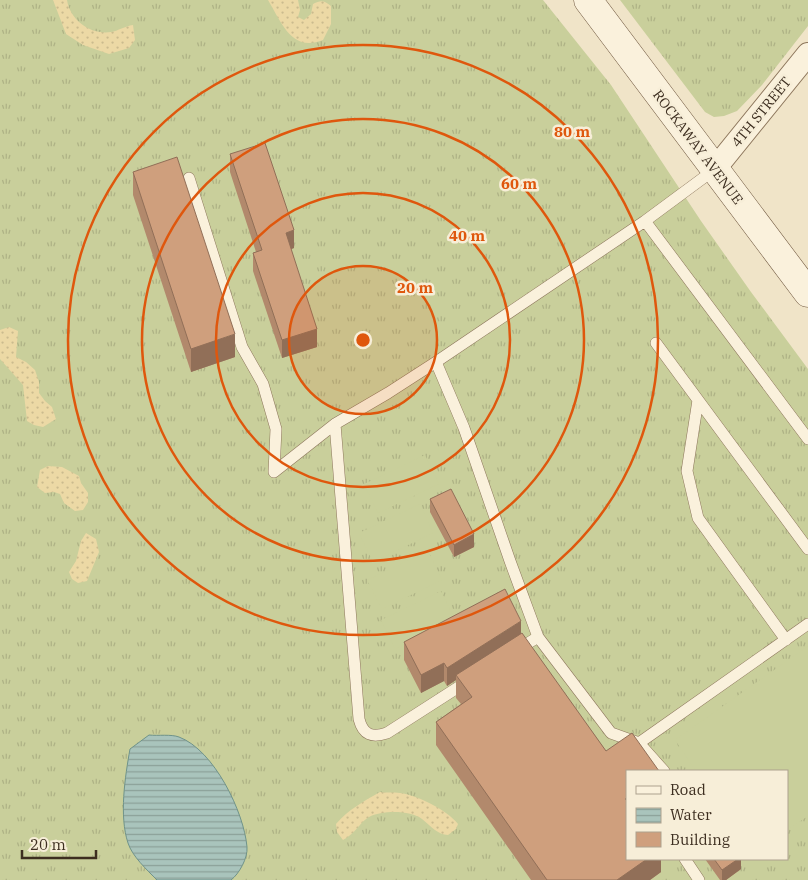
<svg xmlns="http://www.w3.org/2000/svg" width="808" height="880" font-family="'IBM Plex Serif',serif">
<style>
.grass{fill:url(#grass-tufts);fill-rule:evenodd}
.sand{fill:url(#sand-dots)}
.garden{fill:#c9cf9b}
.water{fill:url(#water-rules);stroke:#6f938a}
.lines{fill:none;stroke-linecap:round;stroke-linejoin:round}
.lane-casing{stroke:#8d765c;stroke-width:12}
.street-casing{stroke:#8d765c;stroke-width:24}
.secondary-casing{stroke:#6f573f;stroke-width:29}
.lane{stroke:#faf1dc;stroke-width:11}
.street{stroke:#faf1dc;stroke-width:22}
.secondary{stroke:#faf1dc;stroke-width:28}
.wall{fill:#b2896c}
.shaded-wall{fill:#916f58}
.building{fill:#cf9f7d;stroke:#916f58}
.ring{fill:none;stroke:#df570d;stroke-width:2.5}
.labels{text-anchor:middle;dominant-baseline:central;stroke-width:5;stroke-linejoin:round;paint-order:stroke}
.street-label{font-size:14px;fill:#3d2e20;stroke:#f7eed8}
.centre{fill:#df570d;stroke:#f7eed8;stroke-width:2.5}
.ring-label{font-size:15px;text-anchor:middle;font-weight:bold;fill:#df570d;stroke:#f7eed8;stroke-width:5;stroke-linejoin:round;paint-order:stroke}
</style>
<defs>
<pattern id="grass-tufts" width="24" height="20" patternUnits="userSpaceOnUse" patternTransform="scale(1.25)"><rect width="24" height="20" fill="#c9cf9b"/><path d="M3 7l-1-3M5 7V3M7 7l1-3M15 17l-1-3M17 17v-4M19 17l1-3" fill="none" stroke="#aeb285"/></pattern>
<pattern id="sand-dots" width="8" height="8" patternUnits="userSpaceOnUse" patternTransform="scale(1.25)"><rect width="8" height="8" fill="#ecd9a5"/><path d="M2 2h.1M6 6h.1" fill="none" stroke="#cbbb8e" stroke-width="1.8" stroke-linecap="round"/></pattern>
<pattern id="water-rules" width="6" height="5" patternUnits="userSpaceOnUse" patternTransform="scale(1.25)"><rect width="6" height="5" fill="#a9c4bc"/><path d="M0 2.5h6" fill="none" stroke="#8ba098"/></pattern>
</defs>
<rect width="100%" height="100%" fill="#f0e4c8"/>
<!-- grass -->
<path class="grass" d="M0,0H543L611,85L701,221L751,292L808,369V880H0ZM627,771H787V859H627Z
M620,0H808V26L762,85L737,111L724,116L714,117L705,112Z"/>
<!-- sand -->
<path class="sand" d="M53,0H67C70,20 90,35 111,32C118,31 125,26 133,25L135,40L129,48L109,54L83,45L66,34Z
M268,0H298L300,10L298,17L304,20L311,14L313,4C321,0 324,0 331,6V24L323,40C291,53 281,21 268,0Z
M9,327L18,331L16,357L26,362L35,370L39,382V393L45,401L52,407L56,419L43,427L34,425L27,421L23,385L0,359V330Z
M48,466L62,467L79,476L81,483L88,493V502L83,510L75,511L64,503L60,494L54,492L45,493L37,487L40,470Z
M86,533L96,539L99,552L87,581L78,583L72,579L69,572L76,561L81,541Z
M380,792C386,793 393,792 400,793C417,795 447,810 458,824L456,829L448,835C438,835 431,826 422,819C411,810 382,810 369,817C360,822 355,834 343,840L337,832L336,824C348,810 364,801 380,792Z"/>
<!-- garden -->
<path class="garden" d="M425,455L439,484L378,513L364,484Z
M420,504L433,533L373,562L359,533Z
M428,551L442,580L382,609L367,580Z
M441,591L455,620L395,649L381,620Z
M808,646V816L787,830V771H696L675,740Z"/>
<!-- water -->
<path class="water" d="M149,735C158,736 171,734 179,737C214,750 244,812 247,847C248,858 239,874 231,880H157C147,870 132,856 128,843C119,816 125,777 130,749Z"/>
<g class="lines">
<!-- lane casing -->
<g class="lane-casing">
<path id="lane" d="M189,178L242,347L263,384L276,429L274,472
M645,221L808,439
M656,343L808,549
M436,362L464,428L510,561L538,637L611,733L639,743
M698,400L687,471L698,518L786,640
M335,424L359,719C363,735 372,738 387,733L468,681
M274,472L335,424L388,393L436,362L645,221L714,170
M517,650L538,637
M664,771L639,743L808,624
M685,859L699,880"/>
</g>
<!-- street casing -->
<g class="street-casing">
<path id="street" d="M714,170L808,54"/>
</g>
<!-- secondary casing -->
<g class="secondary-casing">
<path id="secondary" d="M588,0L808,293"/>
</g>
<!-- lane -->
<use href="#lane" class="lane"/>
<!-- street -->
<use href="#street" class="street"/>
<!-- secondary -->
<use href="#secondary" class="secondary"/>
</g>
<!-- wall -->
<path class="wall" d="M230,154L294,248L291,249L317,347L282,358L253,271V253L256,252L230,172Z
M133,172L235,357L191,372L133,195Z
M430,499L474,547L454,557L430,512Z
M521,634L606,751L627,771V859H661V872L650,880H531L436,745V722L461,704L456,698V680L447,686L444,681L421,693L404,660V642Z
M705,859H741V869L726,880H720Z"/>
<!-- shaded-wall -->
<path class="shaded-wall" d="M294,230V248L286,251V233Z
M317,329V347L282,358V340Z
M235,334V357L191,372V349Z
M474,534V547L454,557V545Z
M521,621V639L456,675V680L447,686V668Z
M444,663V681L421,693V675Z
M647,859H661V872L650,880H617Z
M738,859H741V869L726,880H722V870Z"/>
<!-- building -->
<path class="building" d="M265,143L294,230L286,233L317,329L282,340L253,253L262,250L230,154Z
M177,157L235,334L191,349L133,172Z
M451,489L474,534L454,545L430,499Z
M505,589L521,621L447,668L444,663L421,675L404,642Z
M522,633L606,751L632,733L659,771H627V798L625,799L627,800V859H647L617,880H547L436,722L472,697L456,675Z
M714,859H738L722,870Z"/>
<!-- distance rings -->
<circle cx="363" cy="340" r="74" fill="#df570d" fill-opacity=".12"/>
<g class="ring">
<circle cx="363" cy="340" r="74"/>
<circle cx="363" cy="340" r="147"/>
<circle cx="363" cy="340" r="221"/>
<circle cx="363" cy="340" r="295"/>
</g>
<g class="labels">
<!-- street labels -->
<g class="street-label">
<text transform="translate(761 112) rotate(-51)">4TH STREET</text>
<text transform="translate(698 147) rotate(53)">ROCKAWAY AVENUE</text>
</g>
</g>
<circle cx="363" cy="340" r="8" class="centre"/>
<g class="ring-label">
<text x="572" y="137">80 m</text>
<text x="519" y="189">60 m</text>
<text x="467" y="241">40 m</text>
<text x="415" y="293">20 m</text>
</g>
<!-- legend -->
<rect x="626" y="770" width="162" height="90" fill="#f7eed8" stroke="#ada18e"/>
<rect x="636" y="786" width="25" height="8" fill="#faf1dc" stroke="#ada18e"/>
<text x="670" y="795" font-size="15" fill="#3d2e20">Road</text>
<rect x="636" y="808" width="25" height="15" fill="url(#water-rules)" stroke="#ada18e"/>
<text x="670" y="820" font-size="15" fill="#3d2e20">Water</text>
<rect x="636" y="832" width="25" height="15" fill="#cf9f7d" stroke="#ada18e"/>
<text x="670" y="845" font-size="15" fill="#3d2e20">Building</text>
<!-- scale -->
<path d="M22 850v8h74v-8" fill="none" stroke="#3d2e20" stroke-width="2.5"/>
<text x="30" y="850" font-size="15" fill="#3d2e20" stroke="#f7eed8" stroke-width="4" paint-order="stroke">20 m</text>
</svg>
